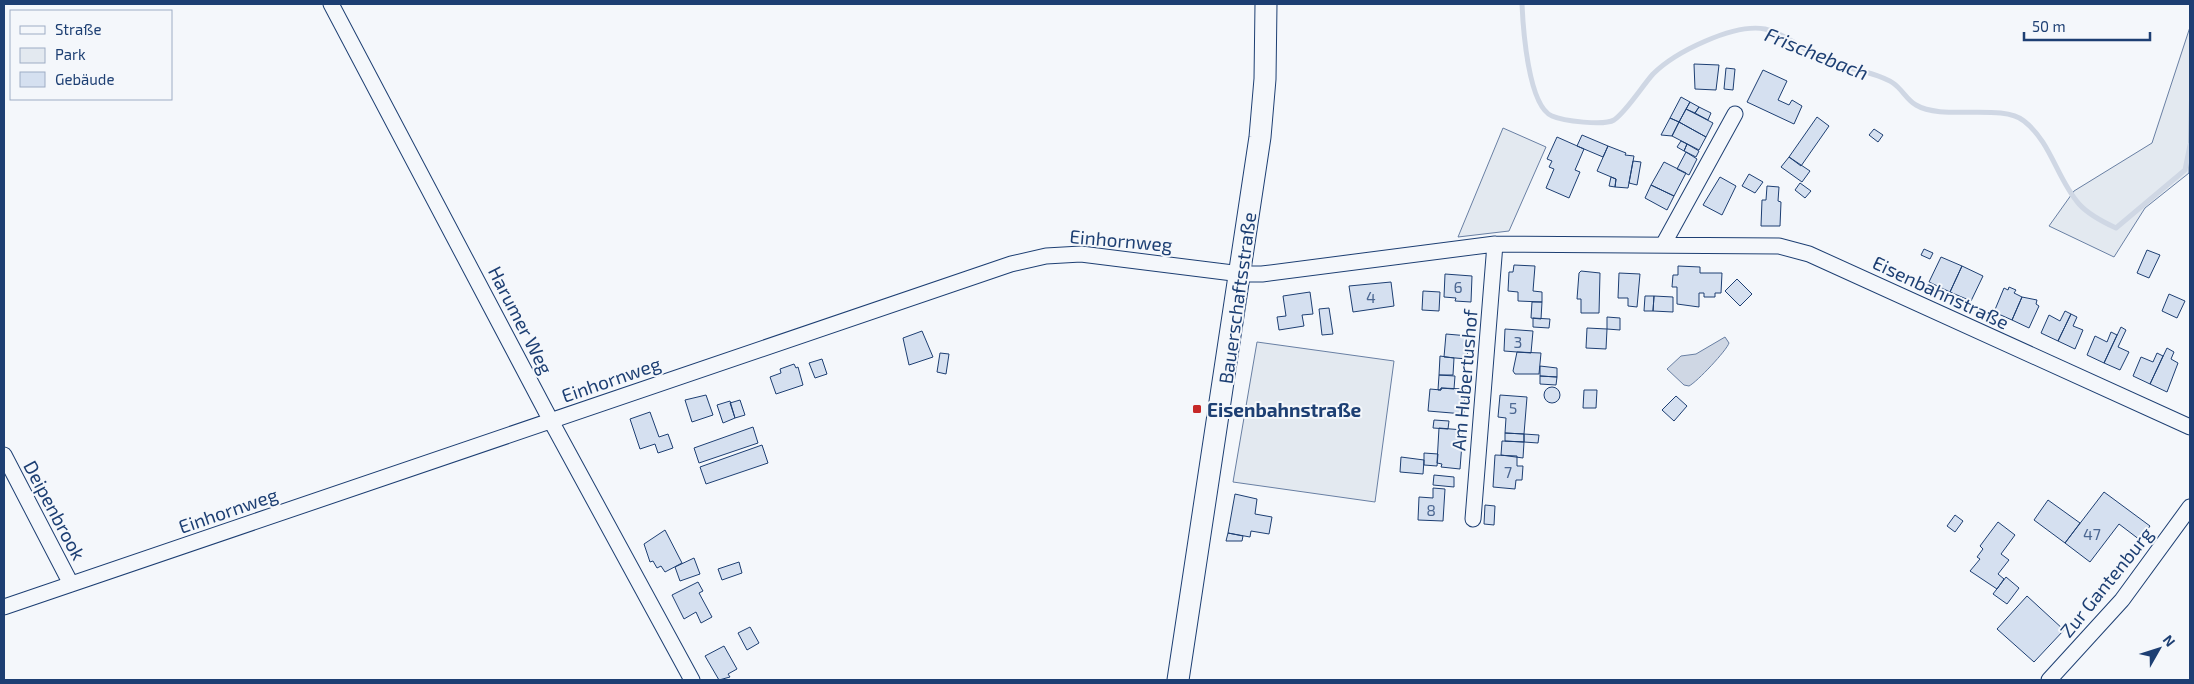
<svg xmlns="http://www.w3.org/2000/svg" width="2194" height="684" font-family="'Exo 2',sans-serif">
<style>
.green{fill:#e3e9f0;stroke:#687fa3}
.water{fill:#cfd7e4;stroke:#687fa3}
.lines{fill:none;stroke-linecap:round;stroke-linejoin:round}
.stream{stroke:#cfd7e4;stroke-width:5}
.building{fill:#d5e0f0;stroke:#1d3f73}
.street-casing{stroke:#1d3f73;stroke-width:17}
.secondary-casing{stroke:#1d3f73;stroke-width:23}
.street{stroke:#f4f7fb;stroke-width:15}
.secondary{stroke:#f4f7fb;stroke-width:21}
.poi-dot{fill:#c62828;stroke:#f4f7fb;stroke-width:2}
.labels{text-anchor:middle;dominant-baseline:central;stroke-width:4;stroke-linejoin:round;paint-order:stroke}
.number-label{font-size:16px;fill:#4b6792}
.street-label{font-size:19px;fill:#1d3f73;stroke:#f4f7fb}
.poi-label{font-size:19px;font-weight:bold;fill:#1d3f73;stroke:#f4f7fb;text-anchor:start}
.water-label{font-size:20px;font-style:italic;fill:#1d3f73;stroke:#f4f7fb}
</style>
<rect width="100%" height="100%" fill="#f4f7fb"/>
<!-- green -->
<path class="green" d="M2190,27L2189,173L2145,208L2114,257L2049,226L2074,191L2152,143Z
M1503,128L1546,147L1509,231L1458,237Z
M1257,342L1394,361L1375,502L1233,482Z"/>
<!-- water -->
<path class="water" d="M1725,337L1729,343C1727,350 1697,382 1689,386L1684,385L1667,369L1681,356L1696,354Z"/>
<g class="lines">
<!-- stream -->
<path class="stream" d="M1522,4C1523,27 1528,106 1552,116C1563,121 1604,126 1614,120C1626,112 1643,85 1653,74C1675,52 1734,23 1765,29C1789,35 1809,55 1832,63C1851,70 1876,72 1893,83C1902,89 1907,100 1916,105C1942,121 2002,103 2024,121C2051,142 2057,179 2079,204C2088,214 2103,222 2116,228L2185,170L2190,145"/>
</g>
<!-- building -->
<path class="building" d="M1694,64L1719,65L1716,90L1695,89Z
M1726,68L1735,69L1733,90L1724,89Z
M1763,70L1787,81L1778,100L1789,105L1792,100L1802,106L1794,124L1747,102Z
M1681,97L1690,102L1679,122L1670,118Z
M1690,102L1699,107L1695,113L1686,109Z
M1699,107L1711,113L1708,120L1695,113Z
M1686,109L1713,123L1706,137L1679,122Z
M1817,117L1829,126L1801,166L1789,157Z
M1670,118L1679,122L1672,136L1661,135Z
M1679,122L1706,137L1699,150L1672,136Z
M1874,129L1883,135L1878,142L1869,135Z
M1582,135L1608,146L1603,157L1577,146Z
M1557,137L1584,149L1575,170L1580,172L1569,198L1546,188L1554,169L1549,167L1552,161L1547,159Z
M1681,141L1687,144L1684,151L1677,147Z
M1687,144L1699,151L1696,157L1684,151Z
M1608,146L1626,153L1625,155L1634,156L1628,188L1615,187L1616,179L1597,171Z
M1686,152L1697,159L1689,175L1677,169Z
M1789,157L1810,171L1802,182L1781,167Z
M1633,161L1641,162L1637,185L1629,183Z
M1664,162L1686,173L1674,196L1651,185Z
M1749,174L1763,182L1755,193L1742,186Z
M1611,177L1616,179L1615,187L1609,186Z
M1720,177L1736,186L1722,215L1703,205Z
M1800,183L1811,191L1805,198L1795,190Z
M1651,185L1674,196L1667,210L1645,198Z
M1767,186L1779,187L1778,201L1781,202L1780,226H1761L1762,200H1766Z
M1924,249L1933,253L1930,259L1921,255Z
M2147,250L2160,255L2149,278L2137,273Z
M1941,257L1962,266L1950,292L1929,282Z
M1514,265L1535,266L1533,291L1542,292V302L1518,301V292L1508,291L1509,272H1513Z
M1678,266L1700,267V273H1722L1721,293H1715V297H1704V293H1699V307L1677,304V287H1672L1673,275H1678Z
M1962,266L1983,276L1971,301L1950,292Z
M1581,271L1600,273L1599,313H1581V299H1577L1579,273Z
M1619,273L1640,274L1637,307L1628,306V298H1618Z
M1445,274L1472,276L1471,302L1455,301L1456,298L1444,297Z
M1737,279L1752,294L1740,306L1725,291Z
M1391,282L1394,306L1353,312L1349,286Z
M2009,287L2016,290L2014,293L2022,297L2012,320L1994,312L2004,288L2008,290Z
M1423,291L1440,292L1439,311L1422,310Z
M1310,292L1313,314L1302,315L1304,326L1279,330L1277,317L1286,316L1283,296Z
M2169,294L2185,301L2177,318L2162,311Z
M1645,296H1654L1653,311H1644Z
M1654,296L1673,297V312L1653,311Z
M2022,297L2037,300L2036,304L2039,306L2029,328L2012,320Z
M1532,302H1542L1541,319L1531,318Z
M1329,308L1333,334L1322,335L1319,309Z
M2065,311L2071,314L2058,341L2041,333L2049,315L2060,321Z
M2071,314L2077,317L2073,326L2083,330L2075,349L2058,341Z
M1607,317L1620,318V330L1607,329Z
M1533,318L1550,319L1549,328L1533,327Z
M2121,327L2126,330L2118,347L2129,352L2120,370L2104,363Z
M1587,328L1607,329L1606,349L1586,348Z
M1505,329L1533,331L1531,353L1504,351Z
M922,331L933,357L909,365L903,338Z
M2111,332L2117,335L2104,363L2087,355L2095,336L2107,342Z
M1446,334L1469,336L1467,359L1444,357Z
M2167,348L2174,352L2171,359L2178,363L2167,392L2150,384Z
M1517,352L1541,353L1539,374H1515L1513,371Z
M940,353L949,354L946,374L937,372Z
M2157,353L2163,356L2150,384L2133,376L2141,357L2153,362Z
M1440,356L1454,358L1453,375H1439Z
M822,359L827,374L815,378L809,363Z
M794,364L796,368L798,367L803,385L776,394L770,377L781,373L780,369Z
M1540,366L1557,368V377L1540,376Z
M1439,375L1455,376L1454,389L1441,388V390H1438Z
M1540,376L1557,377L1556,385L1540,384Z
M1544 395a8 8 0 1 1 16 0a8 8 0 1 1-16 0Z
M1441,388L1465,389L1464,414L1428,411L1430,389L1441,390Z
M1584,390H1597L1596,408H1583Z
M706,395L713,415L692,422L685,400Z
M1500,395L1527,397L1524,434L1505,433L1506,418L1498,417Z
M1676,396L1687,406L1674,421L1662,410Z
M740,400L745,415L735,418L730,403Z
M730,401L735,418L723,423L717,405Z
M650,412L659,437L668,434L673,448L658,453L655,444L640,449L630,419Z
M1434,420L1449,421L1448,429L1433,428Z
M753,427L758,443L699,463L694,448Z
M1439,428L1463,430L1460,469L1441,467L1442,464L1437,463Z
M1505,433L1524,434V442L1505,441Z
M1524,434L1539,435L1538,443L1524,442Z
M1502,441L1524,442L1523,458L1501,455Z
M762,445L768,463L706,484L700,467Z
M1424,453L1438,454L1437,466L1424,465Z
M1495,455L1517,456V466H1523L1522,480H1516L1515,489L1493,487Z
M1401,457L1424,460L1423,474L1400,472Z
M1434,475L1454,477V487L1433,485Z
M1433,488L1445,489L1443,521L1418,520L1419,497L1433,498Z
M2104,492L2150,526L2140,540L2119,524L2090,562L2065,543Z
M1235,494L1257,499L1255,514L1272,517L1269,534L1251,531L1250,537L1228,533Z
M2048,500L2080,523L2065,543L2034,520Z
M1485,505L1495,506L1494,525L1484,524Z
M1955,515L1963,521L1955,532L1947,526Z
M1998,522L2015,535L2001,554L2009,560L1998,574L2004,579L1997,589L1970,571L1980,559L1977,557L1983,549L1980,546Z
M665,530L682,563L665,572L661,566L657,568L653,561L650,562L644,544Z
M1228,533L1243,536L1242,541H1226Z
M694,558L700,574L680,581L675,567Z
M739,562L742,573L722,580L718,569Z
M2006,577L2019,588L2007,604L1993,594Z
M698,582L703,591L699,593L712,617L701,623L696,612L684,619L672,595Z
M2027,596L2064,630L2034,662L1997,629Z
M750,627L759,643L747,650L738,633Z
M724,646L737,669L728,674L730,677L719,680L705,656Z"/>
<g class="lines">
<!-- street casing -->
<g class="street-casing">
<path id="street" d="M331,4L551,421L692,680
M1663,245L1735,114
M4,455L71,584
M1473,519L1495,244
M4,607L1011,264L1046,256L1081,254L1241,274H1262L1495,244L1779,246L1809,254L2190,427
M2049,680L2122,600L2190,507"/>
</g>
<!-- secondary casing -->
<g class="secondary-casing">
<path id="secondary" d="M1178,680L1260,137L1265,79L1266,4"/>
</g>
<!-- street -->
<use href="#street" class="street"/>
<!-- secondary -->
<use href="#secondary" class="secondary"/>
</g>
<!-- markers -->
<rect class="poi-dot" x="1192" y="404" width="10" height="10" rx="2.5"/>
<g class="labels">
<!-- number labels -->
<g class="number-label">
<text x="1458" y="286">6</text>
<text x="1371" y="296">4</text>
<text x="1518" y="341">3</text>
<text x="1513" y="407">5</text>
<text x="1508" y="471">7</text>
<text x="1431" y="509">8</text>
<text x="2092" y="533">47</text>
</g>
<!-- street labels -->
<g class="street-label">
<text transform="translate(1121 240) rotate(5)">Einhornweg</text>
<text transform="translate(1941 292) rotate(25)">Eisenbahnstraße</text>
<text transform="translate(1237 298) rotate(-82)">Bauerschaftsstraße</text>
<text transform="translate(521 320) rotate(63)">Harumer Weg</text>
<text transform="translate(611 379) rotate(-19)">Einhornweg</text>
<text transform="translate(1464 380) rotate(-85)">Am Hubertushof</text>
<text transform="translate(55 510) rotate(62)">Deipenbrook</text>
<text transform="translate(228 510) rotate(-19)">Einhornweg</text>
<text transform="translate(2106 582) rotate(-51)">Zur Gantenburg</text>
</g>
<!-- poi labels -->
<g class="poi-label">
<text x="1207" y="409">Eisenbahnstraße</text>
</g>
<!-- water labels -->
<g class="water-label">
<text transform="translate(1817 53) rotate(22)">Frischebach</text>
</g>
</g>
<!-- border -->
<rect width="2194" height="684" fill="none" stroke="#1d3f73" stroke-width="10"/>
<!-- legend -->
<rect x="10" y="10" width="162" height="90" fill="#f4f7fb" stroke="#9eadc5"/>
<rect x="20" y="26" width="25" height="8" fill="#f4f7fb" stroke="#9eadc5"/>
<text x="55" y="35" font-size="15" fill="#1d3f73">Straße</text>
<rect x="20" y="48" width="25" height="15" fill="#e3e9f0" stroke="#9eadc5"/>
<text x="55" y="60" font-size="15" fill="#1d3f73">Park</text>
<rect x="20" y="72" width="25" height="15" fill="#d5e0f0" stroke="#9eadc5"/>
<text x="55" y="85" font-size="15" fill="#1d3f73">Gebäude</text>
<!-- north arrow -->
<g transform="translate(2159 649) rotate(51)" stroke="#f4f7fb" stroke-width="4" paint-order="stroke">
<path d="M0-4L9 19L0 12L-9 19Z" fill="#1d3f73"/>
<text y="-8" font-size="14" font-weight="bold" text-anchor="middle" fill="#1d3f73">N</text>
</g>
<!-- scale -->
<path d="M2024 32v8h126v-8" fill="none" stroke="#1d3f73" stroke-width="2.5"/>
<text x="2032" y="32" font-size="15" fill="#1d3f73" stroke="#f4f7fb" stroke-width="4" paint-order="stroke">50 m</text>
</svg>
